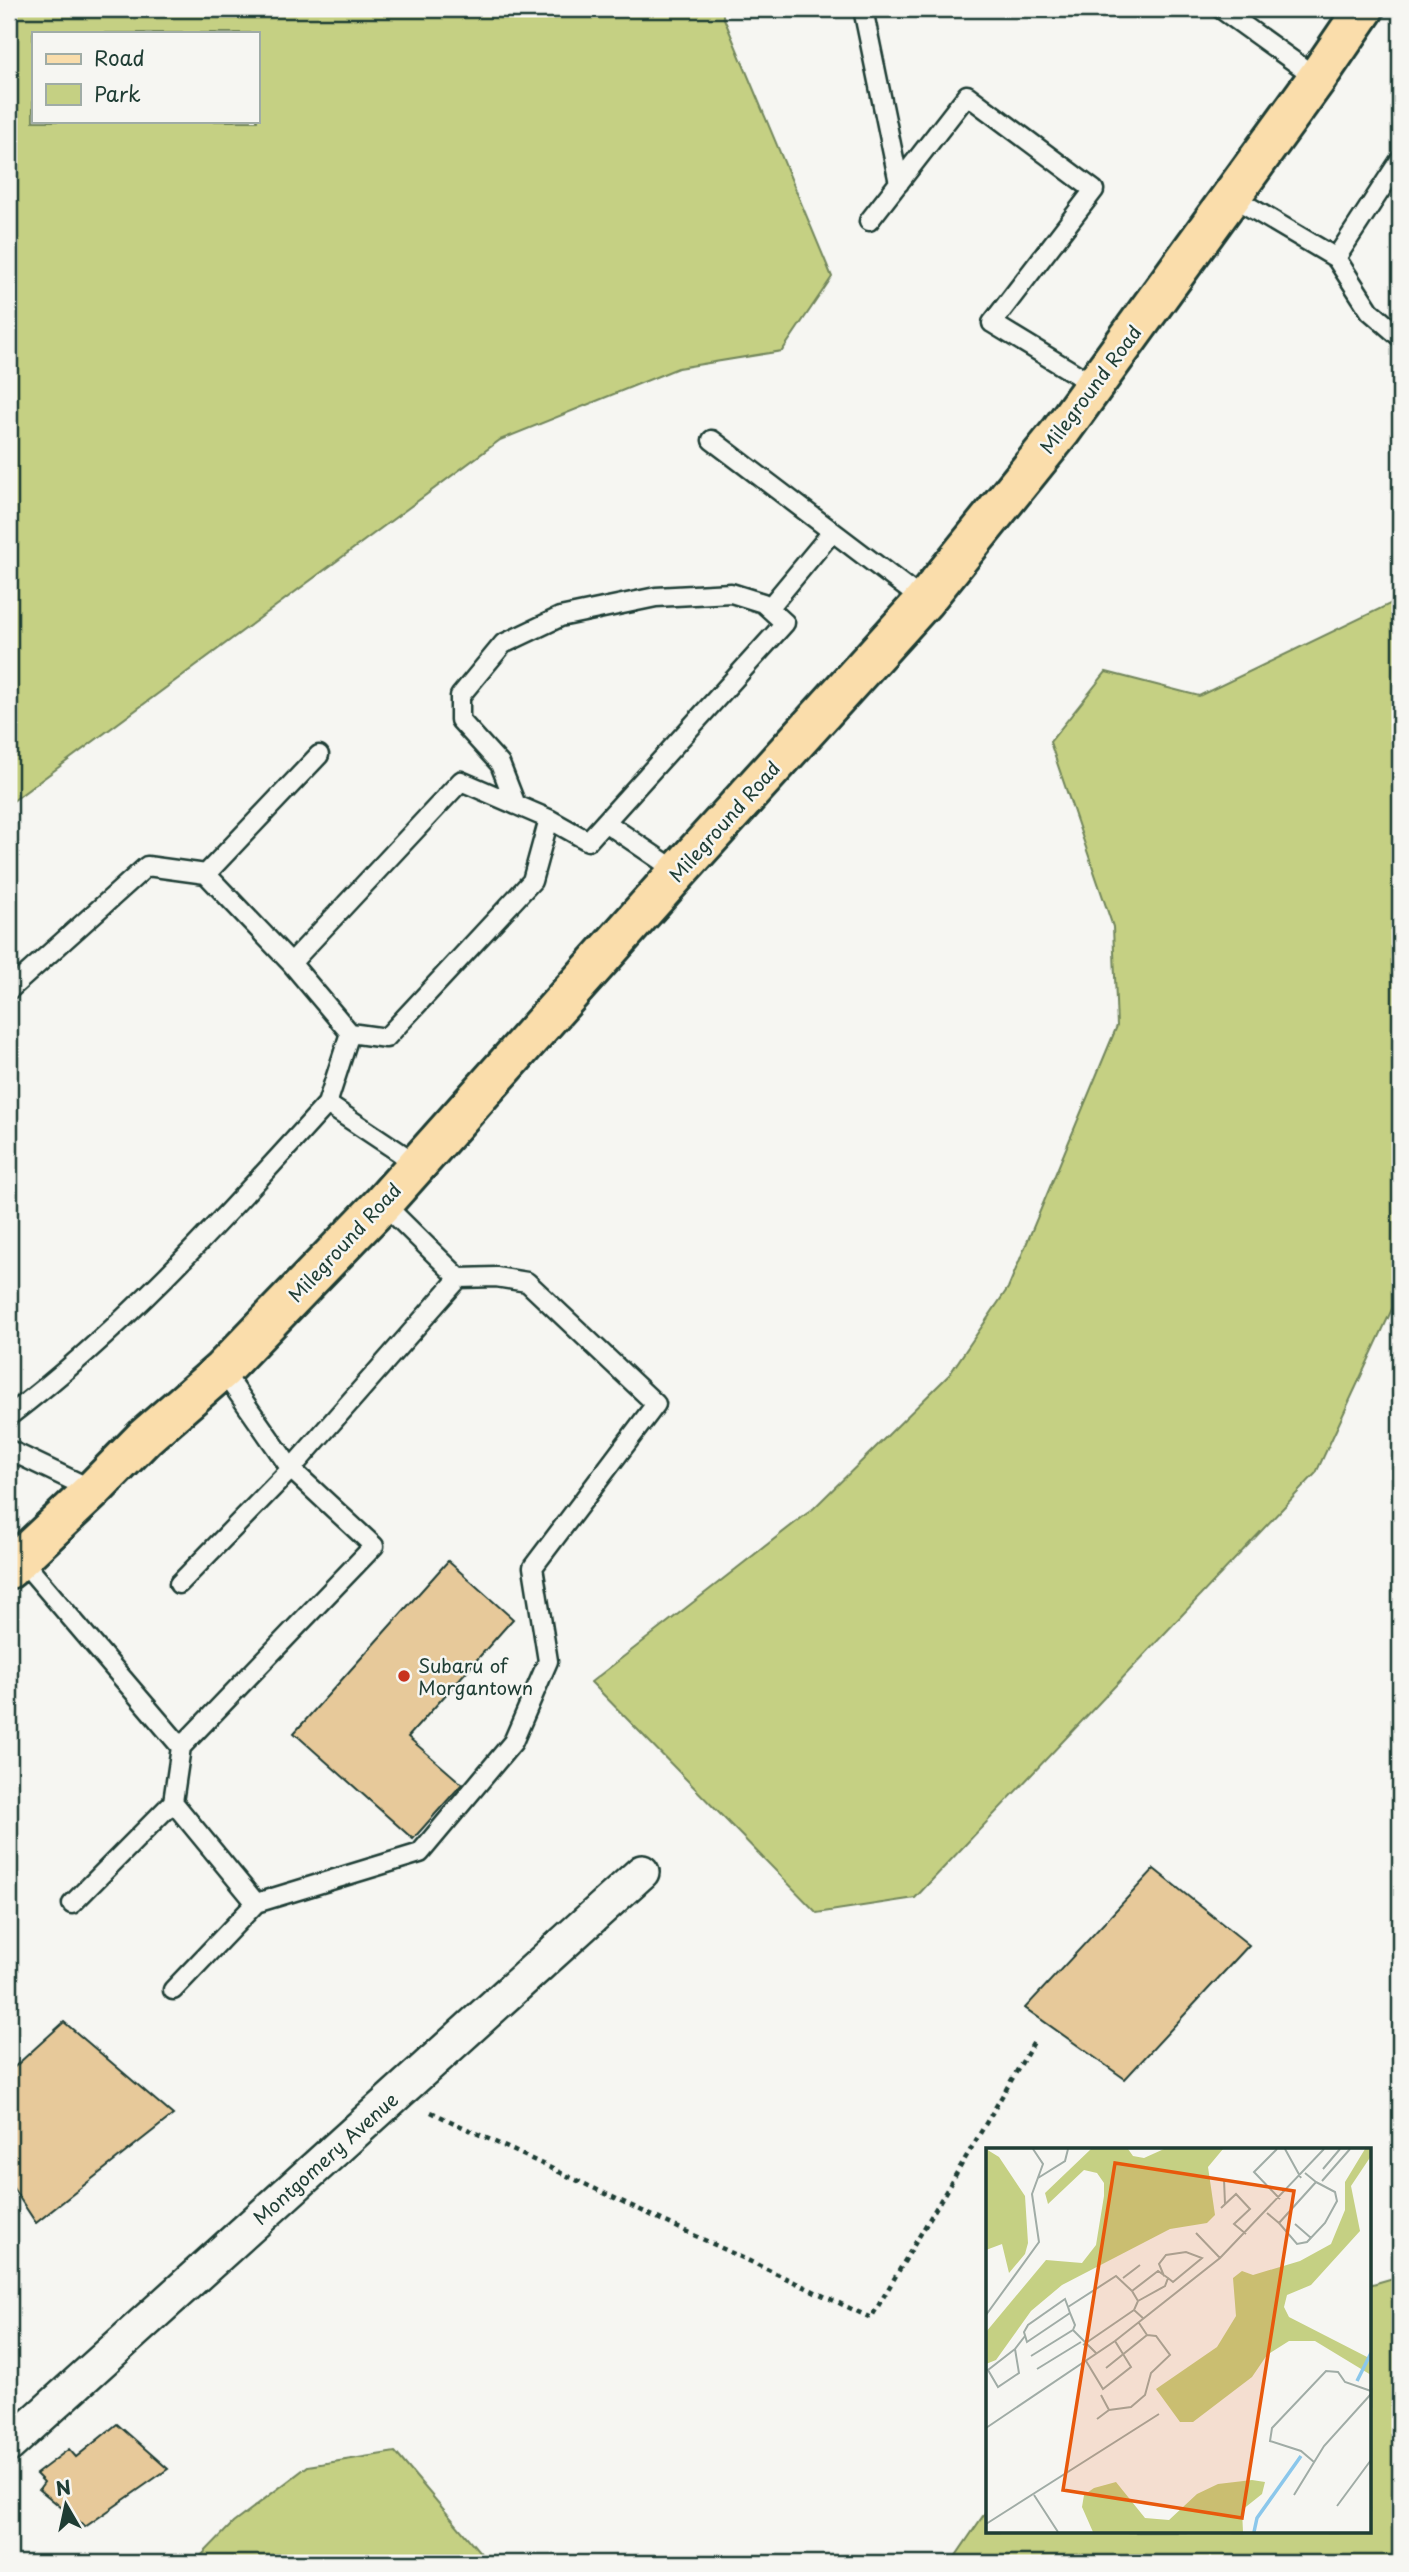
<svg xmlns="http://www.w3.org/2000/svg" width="1409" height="2572" font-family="'Playpen Sans',sans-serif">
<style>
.green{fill:#c5d083;stroke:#72865c;stroke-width:2;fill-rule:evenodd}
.building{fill:#e7c99a;stroke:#1f3d34;stroke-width:2}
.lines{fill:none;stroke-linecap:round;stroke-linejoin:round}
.lane-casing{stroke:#1f3d34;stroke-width:23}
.street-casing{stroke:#1f3d34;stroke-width:38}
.primary-casing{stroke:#1f3d34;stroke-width:44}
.path{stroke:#1f3d34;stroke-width:4.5;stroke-dasharray:5 5;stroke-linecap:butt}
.lane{stroke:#f6f6f2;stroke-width:18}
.street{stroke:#f6f6f2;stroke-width:33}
.primary{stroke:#faddab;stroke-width:38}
.poi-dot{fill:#c8321e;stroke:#f6f6f2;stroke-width:2.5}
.labels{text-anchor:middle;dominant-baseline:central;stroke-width:5;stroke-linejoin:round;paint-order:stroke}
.street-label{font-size:19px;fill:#1f3d34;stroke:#f6f6f2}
.poi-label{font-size:19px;fill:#1f3d34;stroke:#f6f6f2;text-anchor:start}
.inset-river{fill:none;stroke:#8bc7eb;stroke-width:3.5}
.inset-road{fill:none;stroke:#a0aca6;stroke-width:2}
.view{fill:#e8590c;fill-opacity:0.15;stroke:#e8590c;stroke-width:3.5}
.inset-edge{fill:none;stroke:#1f3d34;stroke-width:3.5}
</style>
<rect width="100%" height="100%" fill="#f6f6f2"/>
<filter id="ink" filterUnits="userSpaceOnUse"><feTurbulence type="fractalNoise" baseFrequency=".0143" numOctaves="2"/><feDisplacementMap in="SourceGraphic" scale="14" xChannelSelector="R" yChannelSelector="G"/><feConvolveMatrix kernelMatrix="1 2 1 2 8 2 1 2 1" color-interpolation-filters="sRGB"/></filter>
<g filter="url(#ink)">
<!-- green -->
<path class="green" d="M9,9H723V16L832,277L782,351L678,368L500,440L9,804ZM33,33H257V121H33Z
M1400,599V1292L1316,1473L915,1898L817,1913L591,1682L814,1508L949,1375L1008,1288L1117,1026L1113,927L1050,742L1106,672L1199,696Z
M1400,2276V2507L1397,2511L1400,2526V2563H951L987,2510V2532H1369V2285Z
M395,2452L489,2563H194L233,2523L308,2466Z"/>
<!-- building -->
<path class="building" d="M448,1561L513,1619L408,1737L462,1784L413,1839L294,1733Z
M1154,1869L1249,1945L1125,2079L1025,2008Z
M64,2022L173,2115L36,2223L9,2182V2072Z
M117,2424L168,2469L85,2527L39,2489L44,2482L36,2474L69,2449L76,2457Z"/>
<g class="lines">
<!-- lane casing -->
<g class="lane-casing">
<path id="lane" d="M863,9L899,183
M1221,9L1317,78
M1231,196L1336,258L1400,160
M869,221L967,95L1094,190L992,323L1094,385
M1336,258L1370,311L1400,337
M712,440L924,601
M769,608L832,532
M516,805L500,764L460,720V696L503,644L560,617L656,597L731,593L763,603L785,623L588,841L549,819
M605,822L678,872
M206,874L319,755
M291,963L461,781L549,819L532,881L386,1038L350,1033
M9,990L147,866L206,874L291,963L350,1033L327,1104L417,1164
M9,1416C128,1326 227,1214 327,1104
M9,1450L93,1490
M20,1558L181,1747L374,1546L291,1469L222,1370
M179,1584L291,1469L459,1278L383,1203
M173,1802L256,1903L173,1990
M256,1903L420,1853L513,1742L548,1661L533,1567L656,1404L527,1282L496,1277L459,1278
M72,1904L173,1802L181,1747"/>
</g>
<!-- street casing -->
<g class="street-casing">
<path id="street" d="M9,2445L642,1872"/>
</g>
<!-- primary casing -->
<g class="primary-casing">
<path id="primary" d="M9,1569L93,1490L145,1437L222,1370L383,1203L678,872L924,601L1061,431L1317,78L1364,9"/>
</g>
<!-- path -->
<path class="path" d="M431,2112L871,2318L1034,2042"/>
<!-- lane -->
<use href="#lane" class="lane"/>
<!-- street -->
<use href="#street" class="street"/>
<!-- primary -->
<use href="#primary" class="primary"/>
</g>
</g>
<!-- markers -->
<circle class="poi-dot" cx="404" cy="1676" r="7"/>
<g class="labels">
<!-- street labels -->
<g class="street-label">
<text transform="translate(1090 389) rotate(-53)">Mileground Road</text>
<text transform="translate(724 821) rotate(-48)">Mileground Road</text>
<text transform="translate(344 1242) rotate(-47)">Mileground Road</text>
<text transform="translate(325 2158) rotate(-42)">Montgomery Avenue</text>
</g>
<!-- poi labels -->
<g class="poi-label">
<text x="418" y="1665">Subaru of<tspan x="418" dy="22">Morgantown</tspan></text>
</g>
</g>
<!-- overview -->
<g transform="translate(986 2148)">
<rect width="385" height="385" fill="#f6f6f2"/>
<path d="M0,1L13,9L39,48L42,95L39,106L23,125L16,96L0,102ZM105,1H142L147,8L158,10L178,1H237L222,19L229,67L221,75L184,81L76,137L45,163L10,212L0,216V184L60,112L96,115L110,97L118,48V35L111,25L98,22L62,56L59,45ZM379,1H385V8L365,38L374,83L325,137L301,147L298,159L303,169L385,211V227L329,193H303L281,207L266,229L207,274H194L170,241L231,199L250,168L247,130L256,123L267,127L314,113L345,96L359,62V34ZM266,332L279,334L276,346L256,362L257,384H107L96,359L98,347L108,340L130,334L159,370L183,372L211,346L232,336Z" fill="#c5d083"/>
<path class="inset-river" d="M371,233L385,205M268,384L271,370L315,308"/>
<path class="inset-road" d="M291,1L268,24L294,51M299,1L315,30M337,21L354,1M52,30L79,13L82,1M238,31L239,56M336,33L364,1M235,60L250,46L264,61L248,76L260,86M281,65L293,75L330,34L319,25M293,75L311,96L321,94L339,75L351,53L349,44L330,34M309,76L325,90M0,85V112M210,85L234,110M178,128L173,116L180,107L200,104L216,110L187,134L182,130M137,130L154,117M146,143L172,123L182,130L179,138L152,153M82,159L130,128L146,143L152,153L148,162L158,171M84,165L41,194L38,184L42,177L79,151L82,159L84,165L89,177L87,182M0,167L53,94L46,46L57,16L47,1M97,197L148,162M29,201L2,222L12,239L33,225L29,201L39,188M45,208L87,182L111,206M100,213L117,241L145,219L129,193M120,220L161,187L153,175M51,221L95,194M123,262L145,259L159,247L165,225L184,207L170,188L161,187M111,271L123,262L115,247M0,280L129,193L234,110L338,1M328,314L315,303L284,293L286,280L340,223L352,224L359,234L385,243M48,347L72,384M308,347L338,298L385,246M351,358L385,312M0,376L173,266"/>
<path class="view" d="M129,15L308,43L256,370L77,342Z"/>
<rect width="385" height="385" class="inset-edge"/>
</g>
<!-- margin -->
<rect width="1409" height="2572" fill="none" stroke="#f6f6f2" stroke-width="35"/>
<rect x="18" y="18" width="1374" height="2537" fill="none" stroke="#1f3d34" stroke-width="2.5" filter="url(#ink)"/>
<!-- legend -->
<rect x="32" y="32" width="228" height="91" fill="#f6f6f2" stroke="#a0aca6" stroke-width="2"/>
<rect x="46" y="54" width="35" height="10" fill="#faddab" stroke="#a0aca6" stroke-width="2"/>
<text x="94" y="66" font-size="21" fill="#1f3d34">Road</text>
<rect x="46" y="84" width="35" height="21" fill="#c5d083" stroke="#a0aca6" stroke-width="2"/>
<text x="94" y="102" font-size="21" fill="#1f3d34">Park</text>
<!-- north arrow -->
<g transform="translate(66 2505) rotate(351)" stroke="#f6f6f2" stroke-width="5" paint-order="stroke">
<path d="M0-5L12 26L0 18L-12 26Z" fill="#1f3d34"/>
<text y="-10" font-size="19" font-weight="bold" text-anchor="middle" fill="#1f3d34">N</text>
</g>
</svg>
